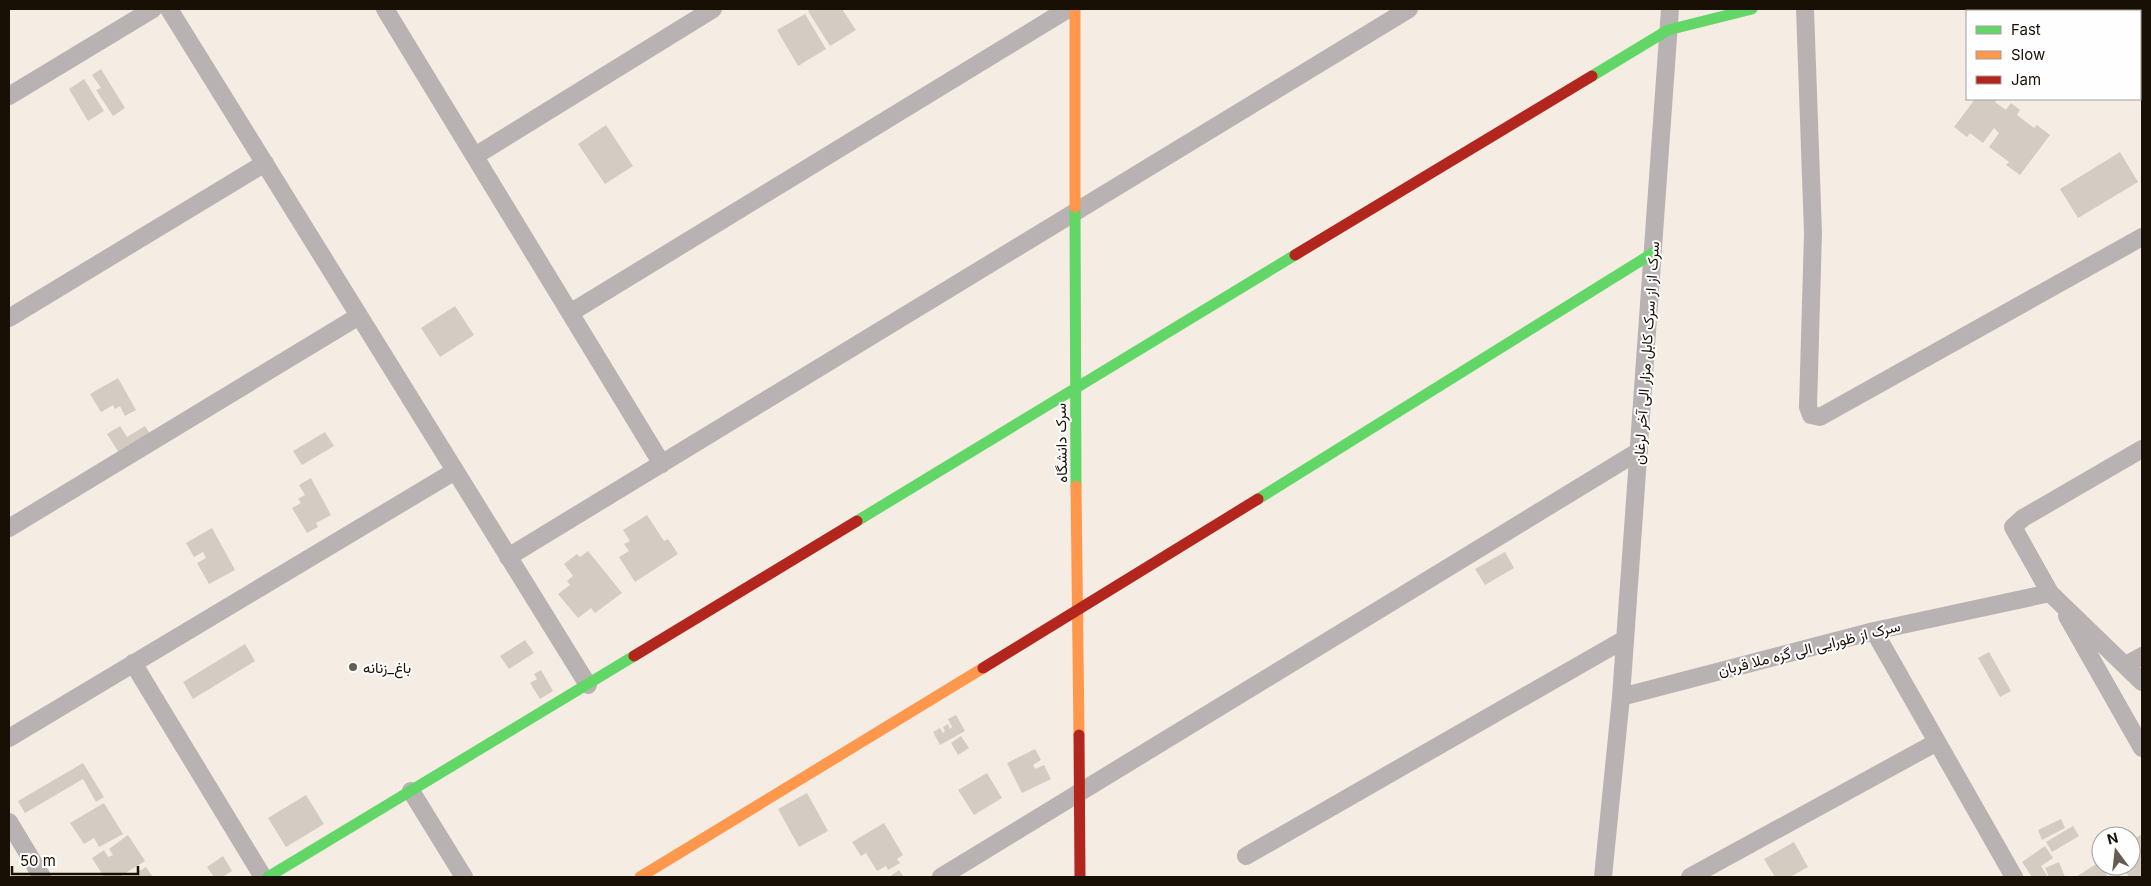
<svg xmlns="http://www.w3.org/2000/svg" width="2151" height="886" font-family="Inter,Vazirmatn,sans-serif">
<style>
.building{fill:#d4ccc2}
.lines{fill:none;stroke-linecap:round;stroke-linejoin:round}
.street{stroke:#b9b2b2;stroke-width:18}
.fast{stroke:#63d668;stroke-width:11}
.slow{stroke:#ff974d;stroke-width:11}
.jam{stroke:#b3261e;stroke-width:11}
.poi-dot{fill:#655d53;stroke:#fefefe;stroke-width:2}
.labels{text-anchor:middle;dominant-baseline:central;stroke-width:4;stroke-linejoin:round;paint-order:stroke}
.street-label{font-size:15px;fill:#180f05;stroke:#fefefe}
.poi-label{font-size:15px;fill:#180f05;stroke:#fefefe;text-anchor:start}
</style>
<rect width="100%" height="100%" fill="#f5ede4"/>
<!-- building -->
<path class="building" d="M812,9H842L856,30L830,46L808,11Z
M805,14L826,49L798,66L777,30Z
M101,69L125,108L113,116L96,90L101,88L92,75Z
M84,79L104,111L88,121L69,89Z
M1975,99H1997L1995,102L2006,110L2011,103L2020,110L2017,115L2034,128L2037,125L2050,135L2020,175L2006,165L2009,162L1989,147L1999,133L1994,128L1983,143L1970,133L1967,137L1954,127Z
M606,125L633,166L605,184L578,144Z
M2120,152L2138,182L2078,218L2060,189Z
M455,306L474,335L440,357L421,328Z
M118,378L136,410L125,416L120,406L115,409L113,405L101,412L90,394Z
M120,426L127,437L145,426L152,437L121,456L107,434Z
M325,432L334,446L302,465L293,451Z
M311,478L331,515L316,523L318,527L307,533L292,508L301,503L298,499L305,495L299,485Z
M647,515L664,541L668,539L678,554L635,582L619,557L629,551L624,544L630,541L623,530Z
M212,528L235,570L209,584L197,563L206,558L203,552L194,557L186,543Z
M588,551L622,593L595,613L591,608L578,618L558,594L570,585L567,581L573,576L564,564L577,554L580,557Z
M1505,552L1514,568L1485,585L1475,569Z
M525,640L534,653L509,669L500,656Z
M245,644L255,661L193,699L183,682Z
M1989,652L2011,691L2000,697L1978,658Z
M541,670L553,691L540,699L530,683L537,679L534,674Z
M956,715L965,731L940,745L933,732L940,728L943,733L945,731L943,727L948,724L950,729L952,727L948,719Z
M961,736L969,748L958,755L951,743Z
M1035,749L1041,760L1033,765L1035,769L1044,765L1051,779L1022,793L1007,763Z
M83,763L104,797L96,802L83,779L25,813L18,801Z
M987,773L1002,798L974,815L958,790Z
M807,793L828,831L799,847L778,809Z
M306,795L324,824L286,847L268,818Z
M104,803L123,834L99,847L94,838L84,844L70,823Z
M2061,819L2065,828L2042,840L2038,830Z
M884,823L903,855L897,859L900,863L888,870L886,866L877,871L866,853L861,856L852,842Z
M2073,826L2079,836L2052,852L2046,842Z
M2142,834V876L2129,877L2122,866H2131V841Z
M128,835L145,861L119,877H104L92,858L104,850L108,857L113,855L109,849Z
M1794,842L1808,867L1790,877H1775L1764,859Z
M2045,846L2053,858L2041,866L2048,877H2032L2022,862Z
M223,856L232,871L222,877H214L207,867Z
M2059,862L2065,877H2049L2045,868Z
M2099,862L2108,877H2076Z
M146,867L153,877H139L136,873Z
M899,870L904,877H889Z"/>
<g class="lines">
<!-- street -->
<path class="street" d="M169,9L588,685
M385,9L662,464
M1805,9L1813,233L1808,407L1811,415L1820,417L2142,237
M9,96L153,9
M475,156L713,9
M570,313L1068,9
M9,318L265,163
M9,528L359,316
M508,557L1409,9
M2050,593L2013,527L2023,518L2142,449
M2067,616L2142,748
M1874,631L2014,877
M133,663L263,877
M2126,665L2142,656
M1621,697L1874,631L2050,593L2142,682
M9,738L455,471
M411,791L464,877
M9,822L42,877
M1246,856L1625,639
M941,877L1639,451
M1603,877L1621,697L1670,9
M1690,877L1937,742"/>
<!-- fast -->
<path class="fast" d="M1592,76L1668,30L1752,9
M1075,207L1076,486
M1258,499L1653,253
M857,521L1295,255
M268,877L634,656"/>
<!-- slow -->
<path class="slow" d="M1075,9V207
M1076,486L1079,735
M640,877L983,668"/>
<!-- jam -->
<path class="jam" d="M1295,255L1592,76
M634,656L857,521
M983,668L1258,499
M1079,735L1080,877"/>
</g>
<!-- markers -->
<circle class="poi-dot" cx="353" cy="667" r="5"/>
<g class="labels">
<!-- street labels -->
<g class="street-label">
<text transform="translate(1646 353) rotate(-86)">سرک از از سرک کابل مزار الی آخر لرغان</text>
<text transform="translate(1061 443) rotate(-91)">سرک دانشگاه</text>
<text transform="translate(1809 648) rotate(-14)">سرک از ظورایی الی گزه ملا قربان</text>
</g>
<!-- poi labels -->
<g class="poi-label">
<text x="363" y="667">باغ_زنانه</text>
</g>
</g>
<!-- border -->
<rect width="2151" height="886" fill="none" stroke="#180f05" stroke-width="20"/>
<!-- legend -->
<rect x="1966" y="10" width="175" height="90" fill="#fefefe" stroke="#a29e9a"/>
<rect x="1976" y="26" width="25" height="8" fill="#63d668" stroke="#a29e9a"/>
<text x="2011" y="35" font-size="15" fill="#180f05">Fast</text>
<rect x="1976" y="51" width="25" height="8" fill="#ff974d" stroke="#a29e9a"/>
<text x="2011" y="60" font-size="15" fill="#180f05">Slow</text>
<rect x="1976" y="76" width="25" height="8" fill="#b3261e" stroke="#a29e9a"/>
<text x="2011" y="85" font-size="15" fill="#180f05">Jam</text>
<!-- north arrow -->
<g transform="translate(2116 851) rotate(345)"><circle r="24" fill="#fefefe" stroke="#a29e9a"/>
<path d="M0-4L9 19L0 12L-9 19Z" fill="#655d53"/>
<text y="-8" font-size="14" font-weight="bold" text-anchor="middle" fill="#180f05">N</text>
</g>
<!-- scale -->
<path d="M12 866v8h126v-8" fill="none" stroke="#180f05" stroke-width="2.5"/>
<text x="20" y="866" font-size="15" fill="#180f05" stroke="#fefefe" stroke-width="4" paint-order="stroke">50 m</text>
</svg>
